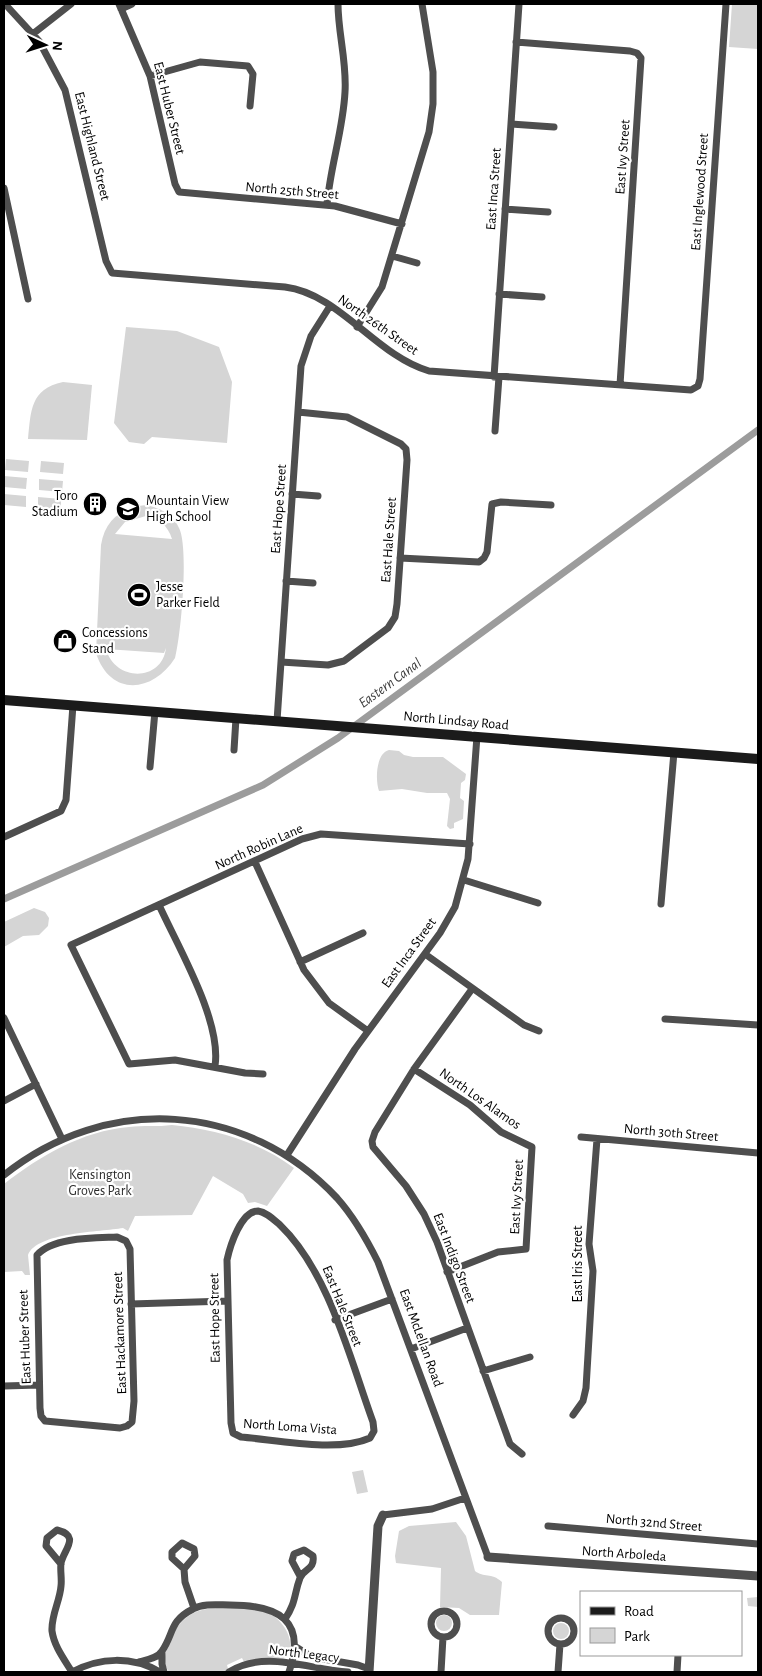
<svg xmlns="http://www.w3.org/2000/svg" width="762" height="1676" font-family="'Alegreya Sans',sans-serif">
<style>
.green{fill:#d5d5d5;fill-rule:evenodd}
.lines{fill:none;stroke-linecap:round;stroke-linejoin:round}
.canal{stroke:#9c9c9c;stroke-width:7}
.minor{stroke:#4e4e4e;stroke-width:7}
.tertiary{stroke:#4e4e4e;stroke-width:9}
.secondary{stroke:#1b1b1b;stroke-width:10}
.labels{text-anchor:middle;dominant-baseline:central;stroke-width:4.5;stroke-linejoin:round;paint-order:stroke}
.street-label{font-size:14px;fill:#000;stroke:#fff}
.poi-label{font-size:14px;fill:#000;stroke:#fff;text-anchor:start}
.park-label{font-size:14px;fill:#2c2c2c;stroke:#fff}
.water-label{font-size:15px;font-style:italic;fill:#3d3d3d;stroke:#fff}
</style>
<rect width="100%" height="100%" fill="#fff"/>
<!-- green -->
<path class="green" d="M732,4H758V49L729,47Z
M126,327L177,331L219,347L232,382L227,443L152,437L144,444L129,442L114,423Z
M63,382L92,385L87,440L28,439C31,411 30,389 63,382Z
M6,459L29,461L28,472L5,470Z
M41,461L64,463L63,474L40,472Z
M4,476L27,478L26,489L4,487Z
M39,479L63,481L62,492L39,490Z
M4,494L26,496V507L4,505Z
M38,497L61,499V510L38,508Z
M146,505C160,508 173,514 179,528C189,547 181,636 175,658C153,693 110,697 96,653L101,545C105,520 121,508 146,505ZM146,516C159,518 168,526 172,539L115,534L125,522ZM166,648C162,682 115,682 106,649L164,653Z
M389,750L399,751L404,755L413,757H443L466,774L465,780L461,783L460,798L464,801L463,819L454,823V828L450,829L447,826L450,799L447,793H427L402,789L379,791C375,780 376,753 389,750Z
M34,908L45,912L49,918L48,926L39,935L23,936L4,947V922Z
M172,1125C215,1129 260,1142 294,1168L267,1206L255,1202L248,1203L243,1194L213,1176L192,1215L135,1216L128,1231L123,1228C101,1232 37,1232 28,1255L30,1275H25L22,1271L4,1272V1184C40,1156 82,1131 129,1127C143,1125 158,1127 172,1125Z
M363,1470L368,1492L357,1494L352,1472Z
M456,1522L466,1536L475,1571C484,1578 491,1572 502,1582L499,1615H470L459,1608L440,1607L441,1568L396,1563L395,1556L399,1531L409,1526Z
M758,1597V1607L748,1606L747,1598Z
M250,1608C255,1609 261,1609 266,1611C282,1619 297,1639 287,1657L244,1662L242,1658L227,1665L228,1669L224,1672H169C162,1663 165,1653 169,1643C185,1602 213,1608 250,1608Z
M436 1623a8 8 0 1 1 16 0a8 8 0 1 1-16 0Z
M553 1631a8 8 0 1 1 16 0a8 8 0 1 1-16 0Z"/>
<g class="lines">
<!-- canal -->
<path class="canal" d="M4,899L263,785L338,738L758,430"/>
<!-- minor -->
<path class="minor" d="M5,4L39,41L65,90L106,261L112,273L285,287C340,294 375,355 429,371L691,390L698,386L700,379L726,4
M119,4L150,76L175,184L179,192L335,206L402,224
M121,9L132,4
M34,33L71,4
M516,42L630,51L637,53L641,58L620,385
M150,76L200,62L248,66L253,74L250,106
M511,124L554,127
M4,188L28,299
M327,205C330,167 343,131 345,92C347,62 338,33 338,4
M505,209L548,212
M392,256L417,263
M499,294L542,297
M357,327L382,287L429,132L433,104V72L422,4
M494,377L519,4
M495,431L499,377
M292,494L318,496
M400,558L479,562L484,558L487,552L492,504L501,502L551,505
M286,581L313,583
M281,662L328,665L344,661L388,628L395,617L397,604L407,460L406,449L401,444L347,417L298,412
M277,721L301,366L311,336L330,306
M234,750L236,718
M150,767L155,711
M4,837L61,811L66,800L73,705
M255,862L304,970L329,1003L368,1031
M464,880L538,903
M661,904L674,752
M159,905C178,947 222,1021 215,1066
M425,954L524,1025L539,1031
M300,962L363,933
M472,989L414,1069L375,1132L372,1141L373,1147L406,1186L424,1214L437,1242L510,1444L522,1454
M4,1018L62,1139
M665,1019L758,1025
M414,1069L470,1105L501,1132L532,1147L526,1249L498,1252L447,1272
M263,1074L245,1073L175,1060L129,1064L71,945L302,839L321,834L470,844
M4,1101L36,1084
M581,1137L758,1153
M287,1155L355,1049L440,933L455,907L468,859L477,736
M4,1175C107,1093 246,1101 337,1198C354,1217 367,1240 378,1262L488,1557
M258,1211C266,1212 273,1219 280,1225C329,1272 350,1359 373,1422L374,1431L370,1438C337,1453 277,1440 241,1437L233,1433L231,1423L227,1260C230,1246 241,1211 258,1211Z
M117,1237L126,1241L130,1249L134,1401L132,1422L127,1426L120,1428L45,1421L41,1416L40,1408L37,1255C53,1237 95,1238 117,1237Z
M131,1304L227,1301
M335,1320L392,1299
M411,1349L467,1328
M483,1371L530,1357
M4,1386L39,1385
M573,1415L583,1401L586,1388L593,1271L589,1244L597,1139
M383,1515L432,1509L465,1498
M548,1526L758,1544
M61,1564L46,1546L47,1538L57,1530C81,1536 64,1549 61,1563C60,1570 62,1579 61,1586C60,1601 51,1615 52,1631C54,1646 64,1659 72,1672
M184,1569L172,1558V1552L182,1543L194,1549L195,1556L184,1569L185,1582L194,1608
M431 1624a13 13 0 1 1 26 0a13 13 0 1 1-26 0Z
M548 1631a13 13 0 1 1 26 0a13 13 0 1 1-26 0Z
M285,1619C296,1603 294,1594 300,1578C304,1568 315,1570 313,1556L304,1550L294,1554L292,1561L300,1576
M296,1647L312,1657L358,1665L369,1669
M162,1652V1664L164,1672
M139,1662C147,1660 158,1658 162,1651C174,1634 169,1621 193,1609C204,1603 218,1605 230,1605C278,1605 307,1620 289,1672
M72,1672C100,1657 132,1656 160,1672
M229,1672C265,1649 310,1670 348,1672
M441,1672L443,1637
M558,1672L560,1644
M677,1672L678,1655"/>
<!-- tertiary -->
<path class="tertiary" d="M488,1557L758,1576
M369,1672L378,1526L383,1515"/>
<!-- secondary -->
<path class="secondary" d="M4,700L758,759"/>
</g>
<!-- icons -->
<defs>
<g id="building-disc" transform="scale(1.25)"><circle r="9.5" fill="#000" stroke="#fff"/><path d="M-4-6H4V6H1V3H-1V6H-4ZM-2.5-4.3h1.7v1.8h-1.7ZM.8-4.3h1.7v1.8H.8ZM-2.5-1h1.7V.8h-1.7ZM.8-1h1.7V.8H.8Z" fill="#fff"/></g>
<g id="school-disc" transform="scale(1.25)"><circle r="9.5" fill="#000" stroke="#fff"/><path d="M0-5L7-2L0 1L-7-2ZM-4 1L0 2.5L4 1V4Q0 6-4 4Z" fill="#fff"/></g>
<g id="stadium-disc" transform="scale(1.25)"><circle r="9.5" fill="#000" stroke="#fff"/><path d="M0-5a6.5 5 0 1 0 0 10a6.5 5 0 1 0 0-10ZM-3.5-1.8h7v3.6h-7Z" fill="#fff"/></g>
<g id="shop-disc" transform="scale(1.25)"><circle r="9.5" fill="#000" stroke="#fff"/><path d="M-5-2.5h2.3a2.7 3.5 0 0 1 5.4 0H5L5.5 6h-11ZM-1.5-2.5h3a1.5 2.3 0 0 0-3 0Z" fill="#fff"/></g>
</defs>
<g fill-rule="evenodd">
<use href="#building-disc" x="95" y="504"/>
<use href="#school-disc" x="128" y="509"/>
<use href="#stadium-disc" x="139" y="595"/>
<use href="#shop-disc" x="65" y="641"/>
</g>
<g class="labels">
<!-- street labels -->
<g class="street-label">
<text transform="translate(169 108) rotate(76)">East Huber Street</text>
<text transform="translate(92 146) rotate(76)">East Highland Street</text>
<text transform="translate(623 157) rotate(-86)">East Ivy Street</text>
<text transform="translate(494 189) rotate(-86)">East Inca Street</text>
<text transform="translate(292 191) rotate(5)">North 25th Street</text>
<text transform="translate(700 192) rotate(-86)">East Inglewood Street</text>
<text transform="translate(378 325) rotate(35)">North 26th Street</text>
<text transform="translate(279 509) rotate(-86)">East Hope Street</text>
<text transform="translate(389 540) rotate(-86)">East Hale Street</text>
<text transform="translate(456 721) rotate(5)">North Lindsay Road</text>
<text transform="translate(259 847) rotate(-24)">North Robin Lane</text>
<text transform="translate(409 953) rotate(-54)">East Inca Street</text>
<text transform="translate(480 1099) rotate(35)">North Los Alamos</text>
<text transform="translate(671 1133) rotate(5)">North 30th Street</text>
<text transform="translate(517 1197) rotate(-87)">East Ivy Street</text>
<text transform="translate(454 1258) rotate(69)">East Indigo Street</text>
<text transform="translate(578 1264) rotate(-90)">East Iris Street</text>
<text transform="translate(342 1306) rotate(68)">East Hale Street</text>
<text transform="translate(215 1318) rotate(-91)">East Hope Street</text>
<text transform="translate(120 1333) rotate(-92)">East Hackamore Street</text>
<text transform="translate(25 1337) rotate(-92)">East Huber Street</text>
<text transform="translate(421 1338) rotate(70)">East McLellan Road</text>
<text transform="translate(290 1427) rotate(4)">North Loma Vista</text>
<text transform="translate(654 1523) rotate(5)">North 32nd Street</text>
<text transform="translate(624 1554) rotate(4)">North Arboleda</text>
<text transform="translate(304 1654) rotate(7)">North Legacy</text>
</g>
<!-- poi labels -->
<g class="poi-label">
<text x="78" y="496" text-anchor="end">Toro<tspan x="78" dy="16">Stadium</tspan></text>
<text x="146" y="501">Mountain View<tspan x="146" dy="16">High School</tspan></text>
<text x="156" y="587">Jesse<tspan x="156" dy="16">Parker Field</tspan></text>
<text x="82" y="633">Concessions<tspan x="82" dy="16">Stand</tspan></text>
</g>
<!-- park labels -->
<g class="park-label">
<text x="100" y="1175">Kensington<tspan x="100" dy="16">Groves Park</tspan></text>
</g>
<!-- water labels -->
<g class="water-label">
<text transform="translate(390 683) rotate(-36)">Eastern Canal</text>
</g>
</g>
<!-- border -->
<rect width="762" height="1676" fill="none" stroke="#000000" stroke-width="10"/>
<!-- legend -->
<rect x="580" y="1591" width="162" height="65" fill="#ffffff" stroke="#999999"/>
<rect x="590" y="1607" width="25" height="8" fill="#1b1b1b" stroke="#999999"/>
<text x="624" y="1616" font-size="15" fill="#000000">Road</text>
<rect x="590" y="1628" width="25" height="15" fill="#d5d5d5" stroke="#999999"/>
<text x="624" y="1641" font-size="15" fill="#000000">Park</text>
<!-- north arrow -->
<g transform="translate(45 45) rotate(94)" stroke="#ffffff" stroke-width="4" paint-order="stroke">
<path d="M0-4L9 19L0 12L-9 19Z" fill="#000000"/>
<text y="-8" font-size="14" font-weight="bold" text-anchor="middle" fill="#000000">N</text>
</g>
</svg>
